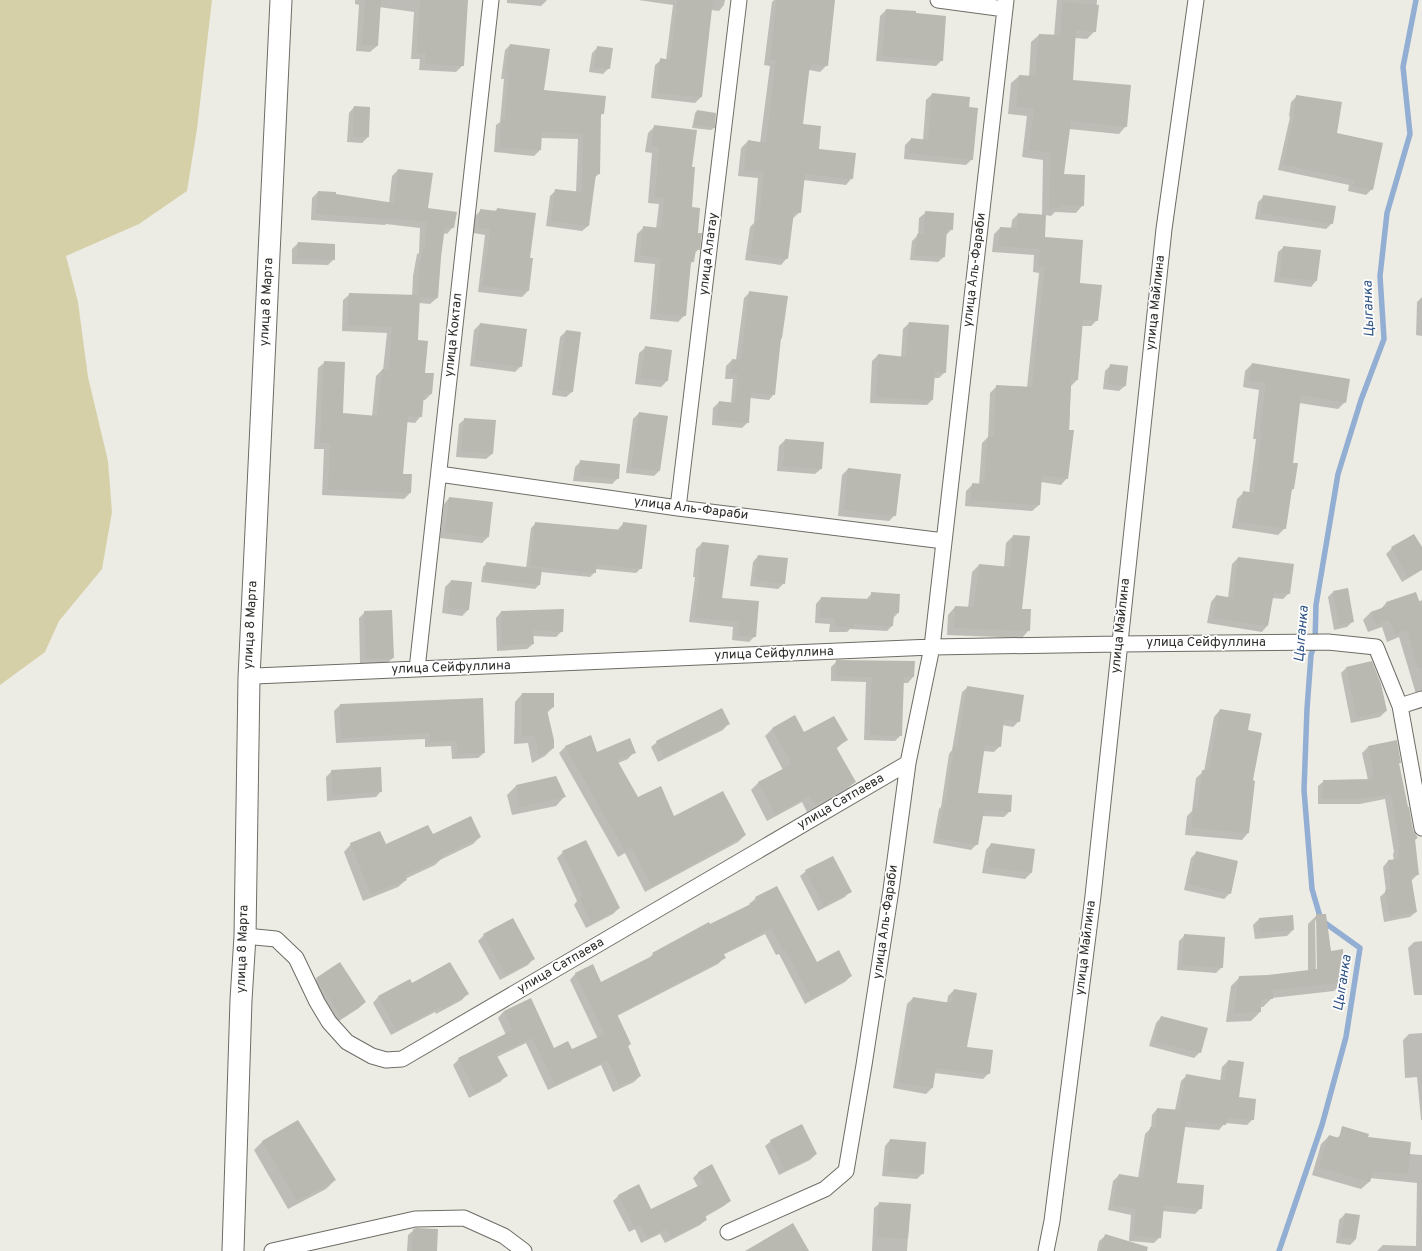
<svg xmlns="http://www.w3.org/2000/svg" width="1422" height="1251" font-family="Overpass,sans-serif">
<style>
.green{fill:#d6d0a9}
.shadow{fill:#0003;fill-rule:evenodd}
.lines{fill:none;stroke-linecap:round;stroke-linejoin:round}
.stream{stroke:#92aed3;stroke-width:5.5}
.building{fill:#b9b8b1}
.street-casing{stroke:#6d6c65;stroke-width:17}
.secondary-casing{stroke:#6d6c65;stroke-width:23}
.street{stroke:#fff;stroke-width:15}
.secondary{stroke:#fff;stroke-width:21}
.labels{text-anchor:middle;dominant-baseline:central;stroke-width:3.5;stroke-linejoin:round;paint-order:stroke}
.street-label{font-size:13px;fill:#2d2d2a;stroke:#fff}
.water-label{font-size:14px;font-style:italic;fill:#2f5486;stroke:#fff}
</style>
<rect width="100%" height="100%" fill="#edece4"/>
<!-- green -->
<path class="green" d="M0,0H212L197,129L187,191L139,224L66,256L78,302L88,377L108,461L112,512L102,569L59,621L45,652L0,685Z"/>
<!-- shadow -->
<path class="shadow" d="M355,0H452L463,65L456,72L419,70L420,59H411L414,12L379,7L377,46L370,52L356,51L359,5L355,4Z
M507,0H547L541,6L507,3Z
M638,0H725L724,5L719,11L711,10L701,97L695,103L651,98L655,65L661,60H666L673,5Z
M774,0H819L827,65L820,72L809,70L801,125L818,150L852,178L846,185L803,180L800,212L792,219L787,258L781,265L745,260L750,227L754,223L758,178L738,176L741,148L748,141L760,143L770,66L764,65L772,2Z
M1057,0H1097L1095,31L1087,39L1075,38L1072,80L1126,126L1119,134L1069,129L1063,175L1083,205L1076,213L1055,212L1051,216L1045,215L1044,238L1079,284L1097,320L1091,326H1082L1077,380L1071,386L1067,478L1061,485L1041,482L1039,505L1032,511L965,506L966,491L973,484L979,485L982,443L988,437L990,393L997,386L1027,387L1039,273L1033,272L1034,255L992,252L994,234L1000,228L1011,229L1012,220L1018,214L1042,215L1043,160L1022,157L1027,116L1008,114L1011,83L1019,76L1029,77L1031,42L1039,35L1054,36Z
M886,10L942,60L936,66L876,61L880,16Z
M510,45L543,91L603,113L600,116L599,174L594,178L588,226L582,231L546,226L550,196L556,190L576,193L578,139L541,138L540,150L534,156L494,152L496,125L500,122L504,79H501L505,50Z
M598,47L609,68L603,74L589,72L592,53Z
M932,94L968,108L972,159L966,165L904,159L905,145L911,139L923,140L926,100Z
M1297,96L1336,134L1372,189L1366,195L1348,191L1349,185L1278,170L1290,117L1289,116L1291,102Z
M354,107L368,137L362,143L347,142L349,113Z
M697,111L715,114L714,128L711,130L692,128L695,113Z
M655,126L691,168V208L699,249L694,254L693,261L690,264L685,315L678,322L650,319L655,264L634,262L637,234L644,227L656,229L659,204L648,203L652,153L645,152L648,133Z
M398,170L427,209L453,227L447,234L443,233L437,298L430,304L419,303L417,341L424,373L431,394L425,400H423L421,416L415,423L406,422L402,474L410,493L404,499L322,495L324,449H314L318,368L325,362L341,414L372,416L376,376L382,370H383L387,333L342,331L343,300L350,294L412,296L413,276L417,254L419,253L420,228L386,224L385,225L311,220L312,198L318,192L389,203L392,176Z
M1263,197L1332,223L1326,229L1255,219L1258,202Z
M497,209L529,259H532L528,291L522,297L478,292L485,235L473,233L475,216L481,210L494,212Z
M925,213L952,229L946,235L944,257L938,262L910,260L912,241L918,235L919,218Z
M298,243L334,259L328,265L292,264V249Z
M1284,247L1320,251L1316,281L1311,287L1274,282L1278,252Z
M750,292L782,338L780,340L774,394L769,400L750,398L748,422L742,428L712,425L713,408L719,402L731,403L733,379H725L726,366L732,360H736L744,298Z
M1422,297V336L1416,335L1417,302Z
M909,323L945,372L939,378H934L932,400L927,405L870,403L872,361L878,355L901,357L903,329Z
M480,324L521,366L515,372L470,366L474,330Z
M566,331L572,392L566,397L552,395L560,337Z
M645,348L671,351L667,381L661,387L635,384L639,353Z
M1252,364L1345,402L1338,409L1299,403L1292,464L1293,489L1291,491L1285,528L1278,535L1232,528L1237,499L1244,492L1249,493L1256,439H1253L1259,390L1243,387L1245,371Z
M1110,366L1125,386L1119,391L1103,389L1105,371Z
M639,413L659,471L654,476L626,473L633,419Z
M465,419L492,454L486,459L456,457L459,424Z
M785,440L821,469L815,474L777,471L779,446Z
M581,461L618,478L612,484L573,481L575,467Z
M848,469L895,515L889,521L838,516L842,475Z
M449,498L488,537L482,543L440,538L444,504Z
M536,523L618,530L619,528L624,523L641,568L636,573L595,569V572L590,577L541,572L539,585L535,589L481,582L483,567L487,563L526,568L531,528Z
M1013,536L1020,610L1029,630L1022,638L947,635L948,615L955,607L968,608L972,572L979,565L1004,567L1006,543Z
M702,543L721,599L755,636L749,642L732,640L733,627L689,622L695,577H693L696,549Z
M1392,548L1422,549V570L1402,582L1386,554Z
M758,556L784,583L778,589L750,586L753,562Z
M1238,558L1289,593L1283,599L1272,598L1267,626L1262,632L1207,623L1211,602L1216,596L1228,598L1232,564Z
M451,581L471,583L468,610L462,616L442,613L445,587Z
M1333,592L1353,621L1347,627L1334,630L1328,597Z
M872,593L899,612L893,618L892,626L887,631L850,629L847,632H829L830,624L815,623L816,604L821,598L866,600Z
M1415,593L1418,602L1422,600V692L1416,694L1399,637L1387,642L1382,627L1368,632L1363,620L1371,612L1381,609L1386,603Z
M365,612L393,658L387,663L360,664L359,618Z
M501,612L562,631L556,637L532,636L533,644L527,649L497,651L496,618Z
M837,661L913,677L908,683H903L901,735L895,741L864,740L866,682L831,681V667Z
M1346,668L1386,711L1380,717L1351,723L1341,673Z
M968,687L1019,721L1013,727L1002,725L1000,746L994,752L983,751L976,794L1010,811L1004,817L982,816L977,844L971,850L933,843L939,809L941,807L949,754L952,750L962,692Z
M522,694L553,707L547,713L553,748L545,756L532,763L528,743L514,744L515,702Z
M482,699L484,753L478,758L452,759L451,746L425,747V739L336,743L334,711L340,705Z
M1220,710L1247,731L1252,781L1248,833L1242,840L1185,835L1187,816L1192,811L1196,778L1204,771L1214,717Z
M794,716L804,733L846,740L836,749L855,782L847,789L807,812L802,802L767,821L751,790L759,782L783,770L765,736L772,729Z
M728,724L723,730L658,762L651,747L657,742Z
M1396,741L1400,763L1398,764L1412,830L1417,838L1414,841L1418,874L1412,880H1411L1416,912L1410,917L1384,922L1380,897L1386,891L1383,867L1388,861H1394L1393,854L1394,852L1385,799L1360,804H1318V786L1324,781L1368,780L1362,753L1368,747Z
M566,746L597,753L634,752L628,759L618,763L637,798L674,818L745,835L738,842L645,892L625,853L618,857L559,753Z
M332,771L381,791L376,797L327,801L326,777Z
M516,786L564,797L556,806L512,815L507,795Z
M432,835L480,837L473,844L440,860L435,865L405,879L406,880L398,887L363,901L344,852L351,844L385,846Z
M991,844L1031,873L1025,879L982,873L986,850Z
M563,852L619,908L613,914L586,928L574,905L577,901L557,858Z
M1197,852L1230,893L1224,899L1184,890L1191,858Z
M806,871L850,891L845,897L818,911L800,876Z
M756,898L816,963L851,976L845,982L805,1004L779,954L776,955L765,934L723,955L724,958L718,964L617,1016L630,1044L627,1047L640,1076L634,1082L613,1092L601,1065L548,1090L526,1043L497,1057L506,1076L500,1082L469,1098L453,1065L459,1059L506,1035L498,1018L504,1011L553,1049L572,1051L598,1039L570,980L576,973L601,983L647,960L653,954L750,905L749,904Z
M1317,915L1343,982L1334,991L1272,998L1263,1007H1260V1012L1251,1021L1226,1022L1231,986L1240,977L1269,976L1308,971V924ZM1315,919L1317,924L1318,974H1316Z
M1259,919L1293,930L1287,936L1255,939L1253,925Z
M484,935L533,959L528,965L500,980L478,941Z
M1185,935L1222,967L1216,973L1177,970L1179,941Z
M1422,941V995H1414L1408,948L1414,942Z
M317,979L365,1002L359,1008L336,1023L311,984Z
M412,985L467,994L462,1000L436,1014L435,1012L391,1035L373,1003L378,997Z
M954,990L966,1048L989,1073L983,1079L934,1073L932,1088L926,1094L893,1088L907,1004L913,998L947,1003L948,996Z
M1161,1017L1200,1052L1194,1058L1149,1046L1156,1023Z
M1422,1033V1120H1421L1417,1077L1405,1078L1403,1040L1409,1034Z
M1228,1061L1238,1098L1253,1119L1247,1125L1225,1123L1219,1130L1184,1127L1176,1184L1201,1208L1195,1214L1162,1211L1160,1237L1154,1243L1129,1241L1131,1215L1108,1210L1113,1181L1119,1175L1138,1178L1145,1134L1151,1128L1152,1115L1157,1109L1175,1110L1181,1081L1187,1075L1220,1082L1222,1067Z
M1340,1135L1409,1154L1422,1155V1251H1377L1383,1245L1416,1246L1417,1183L1370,1178L1369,1182L1361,1189L1312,1175L1321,1144L1329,1136L1337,1138Z
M890,1140L923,1173L917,1179L882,1176L885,1146Z
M263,1141L335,1180L326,1189L288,1209L254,1150Z
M771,1141L816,1154L810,1160L779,1175L765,1146Z
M699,1172L730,1201L724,1206L705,1217L706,1220L700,1225L665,1243L660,1234L641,1243L635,1229L629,1232L613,1201L619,1195L651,1211L698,1187L693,1178Z
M880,1203L910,1205L907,1251H872L874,1208Z
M1345,1214L1356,1239L1350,1245L1336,1243L1339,1220Z
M414,1230L436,1251H407L408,1235Z
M1105,1236L1130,1251H1097L1099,1241Z"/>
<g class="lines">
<!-- stream -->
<path class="stream" d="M1279,1251L1322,1125L1346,1037L1360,948L1321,920L1312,889L1304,790L1307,709L1311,655L1315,643L1316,605L1338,474L1361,400L1384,339L1380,276L1387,213L1410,134L1403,67L1416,0"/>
</g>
<!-- building -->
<path class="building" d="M365,0H381L378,46L362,45Z
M420,0H468L464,66L425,64L426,53H417Z
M678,0H713L702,97L657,93L660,58L670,60Z
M777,0H835L828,66L810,64L803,124L821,126L819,149L856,153L853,179L805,174L801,213L794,212L788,259L751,254L756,220H759L764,172L744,170L748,140L766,143L776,60L770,59Z
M1063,2L1099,5L1096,32L1076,30L1073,80L1131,85L1127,127L1071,121L1064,174L1085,175L1084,206L1060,205V208H1049L1051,153L1029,150L1034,108L1016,107L1019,75L1035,76L1039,34L1060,35Z
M886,9L916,11V13L946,16L943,61L882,56Z
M510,44L550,49L544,90L606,96L604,114H601L600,174H596L589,226L551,221L555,189L582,192L583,133L542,132L541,150L499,147L502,118H505L509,74L506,73Z
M597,46L613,48L610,69L594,67Z
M932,93L970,97L969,107L978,108L973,160L909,153L911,138L928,140Z
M1296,95L1342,102L1337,133L1383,143L1373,190L1353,186L1355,180L1283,164L1295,111H1294Z
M354,106L370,107L369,137H353Z
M697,110L716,113L715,128L694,125Z
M654,125L697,130L692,167H695L692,207L700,208L698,233H702L700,250L696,249L694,262H691L686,316L656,313L661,258L640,255L643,226L661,228L665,198L655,197L659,147L652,146Z
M398,169L433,173L428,208L457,212L454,228L445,227L441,257L438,298L420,297L418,340L428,341L425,373H434L432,394H424L422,417L408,416L403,474H412L411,493L328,489L330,443H320L324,361L345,362L343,413L377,416L382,369L389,370L392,327L348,325L349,293L418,295L419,269L423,247H425L427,223L426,222L392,218V219L316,214L318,191L336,192V194L394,203Z
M1263,195L1336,206L1333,224L1261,213Z
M497,208L536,213L530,258H533L529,291L483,286L490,229L478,228L480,209L497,211Z
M925,211L954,213L953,230L947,229L945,257L915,255L917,234H924Z
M1018,213L1046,215L1045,237L1083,240L1080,283L1102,285L1098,321L1083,319L1078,380L1071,379L1069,430H1074L1068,479L1042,475L1040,505L971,500L972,483L984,484L988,436L994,437L996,385L1032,387L1045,267L1038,266L1040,249L998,246L1000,227L1017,228Z
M298,242L335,244V260L297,258Z
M1283,246L1321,250L1317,281L1280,277Z
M749,291L788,296L782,338H781L775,395L751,392L749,423L717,420L719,401L735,403L738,374L730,373L732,359L741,360Z
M909,322L949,325L946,373L935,372L933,400L876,397L878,354L906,357Z
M480,323L527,329L522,367L475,360Z
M566,330L581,332L573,392L557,390Z
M645,346L672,350L668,381L641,378Z
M1252,363L1350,379L1346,403L1301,395L1293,463H1298L1294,489H1292L1286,529L1238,521L1243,491L1254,493L1262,432H1260L1266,383L1249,380Z
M1110,364L1128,366L1126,386L1108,384Z
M639,412L668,416L660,471L631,467Z
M464,418L496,420L493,454L461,451Z
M785,439L824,442L822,469L783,466Z
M580,460L620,464L619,479L579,475Z
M848,468L901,474L896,516L844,510Z
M449,497L493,502L489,537L445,532Z
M535,522L622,530L623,522L647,525L642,569L596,564V573L530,566Z
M1414,534L1422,547V569L1408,577L1391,547Z
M1013,535L1030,536L1022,609H1031L1030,631L954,628L955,606L974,607L979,564L1010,567Z
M702,542L729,545L722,598L759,601L756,637L737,635L739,622L695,617L700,571H698Z
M758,555L788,558L785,584L755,580Z
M1238,557L1294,564L1290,594L1274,592L1268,626L1213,618L1216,595L1233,598Z
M486,562L542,569L540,585L484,579Z
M451,580L472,582L469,610L448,608Z
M1348,588L1354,622L1339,625L1333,591Z
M871,592L900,594L899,613H894L893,626L854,624V627L835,626V618H820L821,597L871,599Z
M1416,592L1422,609V668H1418L1407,630L1395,634L1389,620L1376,625L1371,612L1387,606L1386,602Z
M564,609L563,632L533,630L534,644L502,645L501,611Z
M392,610L394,658L366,659L364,611Z
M836,660L915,661L914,677H904L902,736L870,735L872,677L836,676Z
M1372,661L1381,684L1387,711L1357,718L1346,667Z
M967,686L1024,695L1020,722L1004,719L1001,747L985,745L978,793L1012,795L1011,812L984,810L978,845L938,838L944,802H946L954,747L957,748Z
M522,693H554V707L547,710L554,740V748L539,756L535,736H522Z
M483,698L485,753L457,754V741L430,742V733L341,738L340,704Z
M722,708L730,724L664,757L656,741Z
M1220,709L1251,714L1248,730L1262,733L1253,780L1255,781L1249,833L1192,828L1193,808H1198L1202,770L1209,771Z
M795,715L804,732L834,716L848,740L836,747L856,782L815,805L809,796L775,814L758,782L792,764L772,728Z
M591,735L597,752L630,738L636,753L617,760L638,797L661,786L674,816L723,791L746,835L652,886L632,847L625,851L565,746Z
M1397,740L1401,763H1399L1408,807H1409L1413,830L1418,838L1415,839L1419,875L1411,876L1417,912L1390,917L1385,890L1391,889L1388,860L1399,859L1398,847H1400L1391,794L1366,798L1323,799V780L1372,779V776L1374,775L1368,746Z
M381,767L382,792L333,795L331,770Z
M556,776L566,797L520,807L516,785Z
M471,816L481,837L442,856L443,858L405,875L407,880L371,894L350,843L380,831L386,844L428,825L433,834Z
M586,840L620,908L592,923L579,898L583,896L562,851Z
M991,843L1035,849L1032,873L988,867Z
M1196,851L1238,861L1231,894L1189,884Z
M833,856L852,892L824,906L805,870Z
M777,886L817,962L839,950L852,976L811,998L785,949L783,950L771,928L723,953L726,958L617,1014L631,1044L628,1046L641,1076L619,1086L608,1060L555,1084L532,1038L496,1054L508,1076L476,1092L458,1058L513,1030L504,1011L531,998L554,1048L568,1041L572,1049L605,1034L575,973L593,964L601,982L654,955L652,953L709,922L710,924L757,901L755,897Z
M1316,914H1326L1331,951L1343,949L1344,982L1273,990V999H1261V1012L1234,1013L1239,976L1268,975L1317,969Z
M1293,915L1294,930L1260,933L1259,918Z
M513,918L535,959L506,975L483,934Z
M1184,934L1225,937L1223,968L1182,965Z
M340,962L366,1002L342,1018L316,978Z
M450,962L469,994L442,1009L441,1006L397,1030L378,996L410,979L412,983Z
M954,989L977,993L967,1047L993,1050L990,1074L936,1068L933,1088L898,1082L913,997L951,1003Z
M1161,1016L1208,1028L1201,1053L1155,1041Z
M1228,1060L1244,1062L1239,1097L1256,1099L1254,1120L1227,1118L1226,1125L1186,1121L1177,1183L1204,1185L1202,1209L1164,1205L1161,1238L1134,1236L1136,1209L1113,1205L1119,1174L1143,1178L1150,1127L1156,1128L1157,1108L1180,1110L1186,1074L1225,1081Z
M298,1120L336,1180L297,1201L262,1141Z
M802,1124L817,1154L785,1170L770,1140Z
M1342,1126L1369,1134L1368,1137L1411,1142L1408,1174L1373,1171L1370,1182L1319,1167L1329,1135L1339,1138Z
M890,1139L926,1142L924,1174L887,1171Z
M712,1164L731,1201L705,1215L707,1220L671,1238L666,1229L647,1238L641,1224L635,1227L618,1195L639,1184L651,1209L704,1183L698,1172Z
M879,1202L911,1204L908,1239L877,1237Z
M1345,1213L1360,1215L1356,1239L1341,1237Z
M793,1223L809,1251H745Z
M417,1228L438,1229L437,1251H412L413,1229Z
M1105,1234L1148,1247L1147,1251H1100Z"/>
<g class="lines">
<!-- street casing -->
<g class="street-casing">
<path id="street" d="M938,0L1005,9
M439,474L678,508L944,541
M678,508L739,0
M417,669L491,0
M249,678L255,676L932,647L1119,644L1328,642L1376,647L1400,706L1422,828
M1400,706L1422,699
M245,936L276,939L296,958L317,1002L329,1022L347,1042L372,1056L386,1060L402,1059L908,763
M728,1232L825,1189L846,1171L864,1065L891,890L908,763L932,647L1006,0
M272,1251L415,1219L464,1218L504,1236L524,1251
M1046,1251L1052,1221L1093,896L1164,229L1196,0"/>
</g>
<!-- secondary casing -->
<g class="secondary-casing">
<path id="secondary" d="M233,1251L241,1000L245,936L249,678L281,0"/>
</g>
<!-- street -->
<use href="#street" class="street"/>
<!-- secondary -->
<use href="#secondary" class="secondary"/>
</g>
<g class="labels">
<!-- street labels -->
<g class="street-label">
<text transform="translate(709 254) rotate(-83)">улица Алатау</text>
<text transform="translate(975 270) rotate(-83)">улица Аль-Фараби</text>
<text transform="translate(267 302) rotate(-87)">улица 8 Марта</text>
<text transform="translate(1156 303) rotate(-84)">улица Майлина</text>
<text transform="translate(454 335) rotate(-84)">улица Коктал</text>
<text transform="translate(691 509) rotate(7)">улица Аль-Фараби</text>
<text transform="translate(251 625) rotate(-87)">улица 8 Марта</text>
<text transform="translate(1121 626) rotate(-84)">улица Майлина</text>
<text x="1206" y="643">улица Сейфуллина</text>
<text transform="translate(774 654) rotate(-2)">улица Сейфуллина</text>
<text transform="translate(451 668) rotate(-2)">улица Сейфуллина</text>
<text transform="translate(841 802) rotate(-30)">улица Сатпаева</text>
<text transform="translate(886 922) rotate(-82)">улица Аль-Фараби</text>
<text transform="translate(1086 948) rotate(-83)">улица Майлина</text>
<text transform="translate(243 949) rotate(-88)">улица 8 Марта</text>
<text transform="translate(561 966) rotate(-30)">улица Сатпаева</text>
</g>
<!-- water labels -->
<g class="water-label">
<text transform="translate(1369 309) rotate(-92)">Цыганка</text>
<text transform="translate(1302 634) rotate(-85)">Цыганка</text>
<text transform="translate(1343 983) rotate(-81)">Цыганка</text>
</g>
</g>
</svg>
